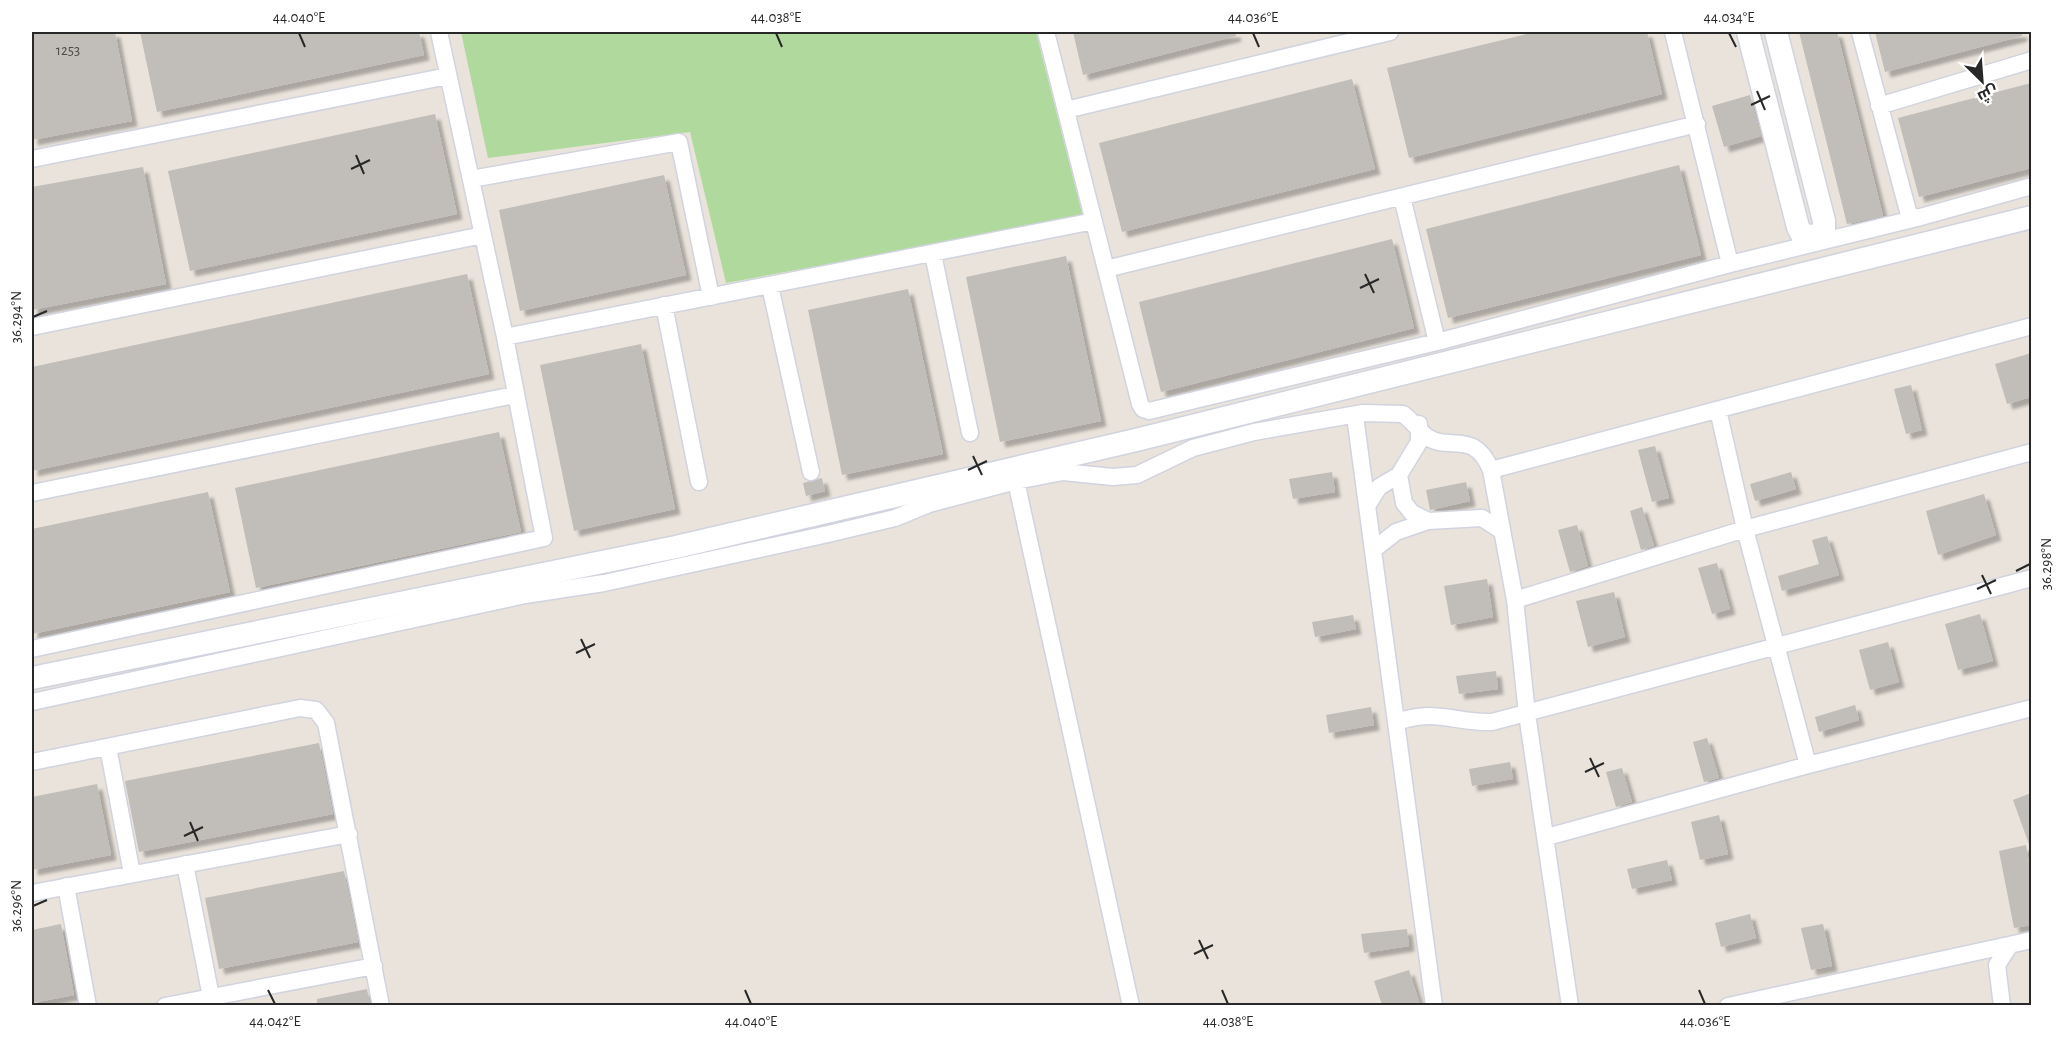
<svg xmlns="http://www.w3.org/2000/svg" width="2063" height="1037" font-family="'Alegreya Sans',Cairo,sans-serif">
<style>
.green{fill:#b0da9d}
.building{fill:#c1bdb8;filter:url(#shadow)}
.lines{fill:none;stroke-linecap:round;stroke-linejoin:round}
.street-casing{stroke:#d1d3df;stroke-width:19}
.secondary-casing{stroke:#d1d3df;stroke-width:25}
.street{stroke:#fff;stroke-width:16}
.secondary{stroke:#fff;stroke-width:22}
.ticks{fill:none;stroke:#282828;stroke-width:2}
.labels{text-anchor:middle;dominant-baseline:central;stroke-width:5;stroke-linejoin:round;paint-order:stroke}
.number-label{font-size:15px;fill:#4e4d4c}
.neatline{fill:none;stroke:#282828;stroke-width:2}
.ticks-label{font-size:15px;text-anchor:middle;fill:#282828}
</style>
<defs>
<filter id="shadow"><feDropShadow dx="5.5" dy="5.5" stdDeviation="1.5" flood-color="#0004"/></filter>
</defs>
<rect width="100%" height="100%" fill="#e9e3db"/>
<!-- green -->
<path class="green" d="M461,32H1036L1083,217L726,283L690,132L488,158Z"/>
<!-- building -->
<path class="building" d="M32,32H115L132,121L32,140Z
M140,32H419L424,55L157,112Z
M1073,32H1235L1236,36L1083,75Z
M1535,32H1647L1662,94L1409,158L1387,68Z
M1799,32H1837L1883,216L1847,224Z
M1875,32H2022V36L1885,72Z
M1352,79L1375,169L1122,232L1099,143Z
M2031,83V168L1919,197L1898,118Z
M1750,95L1761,136L1724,147L1712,106Z
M435,114L457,214L190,271L168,171Z
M1679,165L1701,255L1448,318L1426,229Z
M143,167L166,284L32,310V187Z
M664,175L686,275L520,311L499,210Z
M1392,239L1414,328L1161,392L1139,302Z
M1066,256L1101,421L1000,442L966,277Z
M467,274L489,374L32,471V367Z
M908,289L943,454L842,475L808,310Z
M641,344L675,509L574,531L540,365Z
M2031,353V397L2007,404L1995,364Z
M1911,385L1922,430L1906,434L1894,389Z
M499,432L521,532L256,588L235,488Z
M1655,446L1669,498L1652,502L1638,450Z
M1332,472L1335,492L1293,499L1289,479Z
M1791,472L1796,489L1755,501L1750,484Z
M822,478L825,491L806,496L803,483Z
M1466,482L1470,501L1430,510L1426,490Z
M208,492L230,592L32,634V529Z
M1984,494L1996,535L1938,555L1926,511Z
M1642,507L1654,546L1641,550L1630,511Z
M1577,525L1588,566L1570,572L1558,530Z
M1827,536L1839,575L1782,591L1778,576L1819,564L1812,540Z
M1717,563L1730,609L1712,614L1698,568Z
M1487,579L1493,617L1451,625L1444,586Z
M1614,592L1625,637L1588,647L1576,601Z
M1980,614L1993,661L1958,670L1945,624Z
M1353,615L1356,629L1315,637L1312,622Z
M1888,642L1899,682L1870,690L1859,650Z
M1496,671L1498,689L1459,694L1456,676Z
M1855,705L1859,720L1819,732L1815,717Z
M1371,707L1374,725L1329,733L1326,715Z
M1707,738L1719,778L1704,782L1693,742Z
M319,743L333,814L139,852L125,781Z
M1510,762L1513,779L1472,786L1469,769Z
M1622,768L1632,802L1616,807L1606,772Z
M97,784L111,855L32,870V797Z
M2031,793V846L2030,847L2013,800Z
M1719,815L1728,854L1700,860L1691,822Z
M2026,845L2031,876V925L2014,928L1999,851Z
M1667,860L1672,880L1632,889L1627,869Z
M344,871L358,942L219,969L205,898Z
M1750,914L1756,938L1721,947L1715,923Z
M61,924L74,995L32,1003V930Z
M1823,924L1832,966L1811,970L1801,928Z
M1407,929L1409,946L1364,953L1361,934Z
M1409,970L1420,1005H1382L1374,981Z
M367,989L370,1005H317V999Z"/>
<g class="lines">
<!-- street casing -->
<g class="street-casing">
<path id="street" d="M1046,32L1140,404L1143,409L1149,411L1437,342L1730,264
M1673,32L1730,264L1917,218
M1860,32L1909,215L1917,218L2032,186
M1879,106L2032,60
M1066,110L1390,32
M32,159L448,76
M471,179L679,142L711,297
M1402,197L1437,342
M933,254L970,433
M1106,269L1697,124
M770,286L811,472
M664,305L699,482
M32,327L483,235
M505,337L1094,221
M1718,410L1745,529L1808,765
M1355,416L1434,1006
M1419,424V442L1399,475L1404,503L1412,513L1428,521L1482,518L1502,531
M1491,470L2032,326
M1016,481L1131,1006
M32,493L514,395
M1367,506L1379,487L1399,475
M1373,550L1396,532L1428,521
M1515,600L1745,529L2032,452
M32,649L544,538L505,337L439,32
M32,702L525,595L604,583L828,534L895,518L929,504L1016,481L1063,472L1113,477L1137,475L1193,448L1254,432L1363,413L1403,414C1411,420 1422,433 1427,437C1450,452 1474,429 1491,470L1515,600L1527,714L1570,1006
M1397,722C1436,708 1453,723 1492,722L2032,578
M108,747L132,874
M32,762L300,708L316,710L326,723L381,1006
M1547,837L1808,765L2032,708
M185,864L211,997
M66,886L88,1006
M32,893L349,834
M165,1006L374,966
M1728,1006L2032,940
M2002,1006L1997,965L2010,945"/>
</g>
<!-- secondary casing -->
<g class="secondary-casing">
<path id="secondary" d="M1748,32L1798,227L1802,235L1815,236L1824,232V221L1776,32
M32,678L676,547L1136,440L2032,217"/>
</g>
<!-- street -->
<use href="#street" class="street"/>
<!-- secondary -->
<use href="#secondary" class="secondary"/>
</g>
<!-- ticks -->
<path class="ticks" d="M299,33L305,47M776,33L782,47M1253,33L1259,47M1729,33L1736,47M1757,91L1765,110M1751,105L1770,96M356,155L364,174M351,169L370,160M1365,274L1374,293M1360,288L1379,279M33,317L47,311M973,456L982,475M968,470L987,461M2016,571L2030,564M1982,575L1991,594M1977,589L1996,580M581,639L590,658M576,653L595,644M1590,758L1599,777M1585,772L1604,763M190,822L198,841M184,836L203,827M33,906L47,900M1199,940L1208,959M1194,954L1213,945M268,990L275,1004M745,990L751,1004M1222,990L1228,1004M1699,990L1705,1004"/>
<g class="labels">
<!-- number labels -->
<g class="number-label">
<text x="68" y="50">1253</text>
</g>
</g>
<!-- border -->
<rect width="2063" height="1037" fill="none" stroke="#ffffff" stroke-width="66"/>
<!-- north arrow -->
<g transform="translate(1982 81) rotate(155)" stroke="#ffffff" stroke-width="4.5" paint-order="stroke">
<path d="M0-4.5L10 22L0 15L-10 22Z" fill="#282828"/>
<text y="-9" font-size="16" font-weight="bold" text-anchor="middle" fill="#282828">ش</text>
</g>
<rect x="33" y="33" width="1997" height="971" class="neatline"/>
<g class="ticks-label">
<text x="299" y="22">44.040°E</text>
<text x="776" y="22">44.038°E</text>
<text x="1253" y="22">44.036°E</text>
<text x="1729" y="22">44.034°E</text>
<text transform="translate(16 317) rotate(-90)" y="5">36.294°N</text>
<text transform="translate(2046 564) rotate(-90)" y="5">36.298°N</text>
<text transform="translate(16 906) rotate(-90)" y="5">36.296°N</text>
<text x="275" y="1026">44.042°E</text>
<text x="751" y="1026">44.040°E</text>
<text x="1228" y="1026">44.038°E</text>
<text x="1705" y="1026">44.036°E</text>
</g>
</svg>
